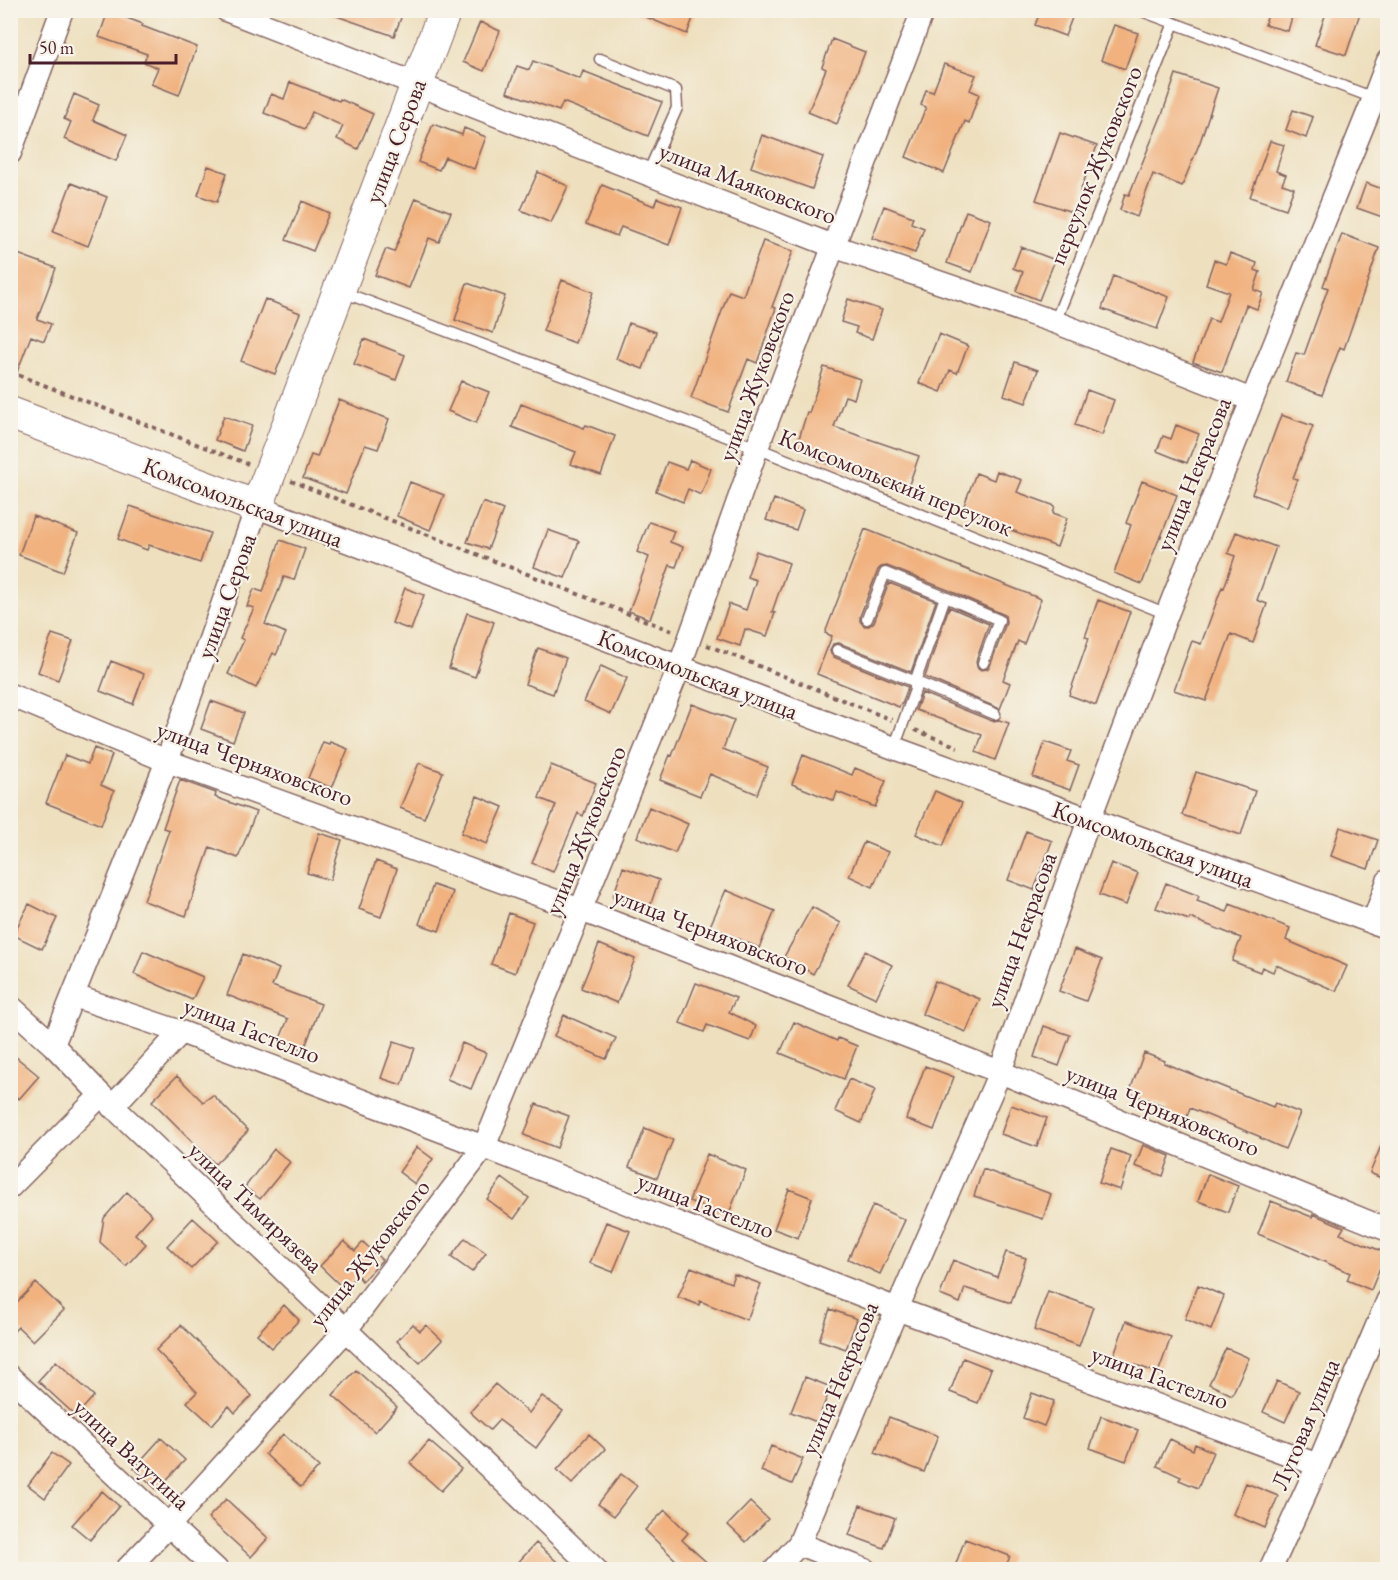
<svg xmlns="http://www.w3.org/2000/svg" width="1398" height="1580" font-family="'EB Garamond',serif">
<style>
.building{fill:#f1b280}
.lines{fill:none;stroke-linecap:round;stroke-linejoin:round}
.lane-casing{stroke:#83635f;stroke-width:13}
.street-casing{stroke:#83635f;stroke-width:25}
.secondary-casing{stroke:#83635f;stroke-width:34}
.path{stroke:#83635f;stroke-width:4;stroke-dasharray:4.5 4.5;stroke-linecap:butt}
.lane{stroke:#fff;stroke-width:10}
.street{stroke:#fff;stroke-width:22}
.secondary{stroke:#fff;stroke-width:32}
.labels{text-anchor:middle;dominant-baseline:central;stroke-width:4.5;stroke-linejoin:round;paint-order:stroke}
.street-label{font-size:24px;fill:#4a1f2b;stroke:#f7f3e8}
</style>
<rect width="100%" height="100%" fill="#f7f3e8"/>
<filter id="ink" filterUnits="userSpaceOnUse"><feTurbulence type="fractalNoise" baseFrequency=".0167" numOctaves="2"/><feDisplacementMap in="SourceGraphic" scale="12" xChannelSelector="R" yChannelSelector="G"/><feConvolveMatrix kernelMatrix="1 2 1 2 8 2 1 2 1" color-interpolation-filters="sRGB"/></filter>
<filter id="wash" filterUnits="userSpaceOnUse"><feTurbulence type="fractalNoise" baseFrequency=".008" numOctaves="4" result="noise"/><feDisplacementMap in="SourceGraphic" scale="24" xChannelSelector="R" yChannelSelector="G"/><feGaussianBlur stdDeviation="1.35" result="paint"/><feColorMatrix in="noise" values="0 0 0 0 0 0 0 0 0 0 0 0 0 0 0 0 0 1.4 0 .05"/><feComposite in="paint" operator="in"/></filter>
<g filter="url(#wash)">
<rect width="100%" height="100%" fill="#eee0bf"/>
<g id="blocks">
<!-- building -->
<path class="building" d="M328,10H404L394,36L328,13Z
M629,10H696L687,34Z
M1041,10H1075L1065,36L1035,25Z
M1269,10H1294L1288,31L1265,25Z
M1327,10H1361L1346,55L1315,45Z
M108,11L143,24L142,26L197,47L179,95L151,84L158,68L144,62L147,54L99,37Z
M480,22L500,31L484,71L463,62Z
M1114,25L1138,33L1125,69L1101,60Z
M832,39L865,52L837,124L808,112L826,69L822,67Z
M533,61L580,79L583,71L662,102L648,136L563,102L559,111L507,92L517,66L529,70Z
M944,64L976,75L970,90L979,94L969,123L965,121L944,173L906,157L926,107L921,105L926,90L933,92Z
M1176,74L1218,88L1200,142L1182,186L1153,174L1137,217L1120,210L1125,194L1129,195L1163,112Z
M290,82L339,101L340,99L373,114L358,149L337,139L343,126L312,112L305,129L264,113L271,94L284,99Z
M74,94L99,105L93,120L127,135L116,161L64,139L71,122L64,119Z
M1293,110L1313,117L1306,138L1286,130Z
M433,124L462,135L464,128L486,137L474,169L445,157L439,170L418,162Z
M1060,133L1097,146L1080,192L1082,193L1075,213L1036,200Z
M762,135L823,157L812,189L751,167Z
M1270,141L1284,145L1276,171L1286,175L1282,184L1294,188L1286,209L1250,197Z
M208,166L227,173L217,202L198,195Z
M538,172L568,186L551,223L521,210Z
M71,183L107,197L88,246L53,232Z
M1366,183L1388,191V219L1357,208Z
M602,185L654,206L657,198L682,207L669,245L621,227L617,236L586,224Z
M416,198L451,212L439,242L429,238L409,288L375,275L386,249L394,252Z
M302,201L329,213L313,251L286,240Z
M884,206L913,217L911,223L924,228L915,253L872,238Z
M966,211L991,220L972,272L947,263Z
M1342,234L1379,248L1344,349L1340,347L1322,395L1286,382L1296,353L1304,355L1328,288L1323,286Z
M763,241L793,251L772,307L776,308L757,363L748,359L728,412L691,398L729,291L743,296Z
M1021,247L1055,260L1039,300L1016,291L1023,272L1013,268Z
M15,253L56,268L37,319L51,324L44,341L31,336L12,385H10V264Z
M1230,253L1257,263L1255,270L1260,272L1254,290L1263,293L1257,309L1246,305L1222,372L1193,362L1209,319L1218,322L1229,292L1206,284L1214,260L1226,264Z
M1113,276L1169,297L1157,329L1102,309Z
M562,280L593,292L575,343L543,331Z
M467,283L505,296L493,333L455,320Z
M265,299L300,313L275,374L241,361Z
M848,299L882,310L872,339L855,333L857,327L841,322Z
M629,323L656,332L643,369L616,359Z
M939,334L968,346L957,373L950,370L941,392L919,383Z
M364,339L405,355L396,380L354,364Z
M1015,362L1038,370L1026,403L1004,395Z
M824,367L860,379L854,399L845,396L834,427L919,456L907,490L869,476L868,478L819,461L821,453L797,445L807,412L809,413Z
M461,381L489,392L476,423L448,411Z
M1087,390L1114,400L1102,435L1075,425Z
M339,400L389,419L378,449L365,445L346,494L303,478L311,455L317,457Z
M521,404L584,428L586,425L615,436L601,475L571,464L576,452L512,427Z
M1281,415L1313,426L1293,478L1297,479L1287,507L1252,494Z
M224,416L252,426L243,451L215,440Z
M1176,425L1199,434L1187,463L1157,451L1163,436L1171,439Z
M690,460L711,469L701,495L688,489L683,502L656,491L667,462L686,469Z
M997,471L1022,480L1017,492L1055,506L1053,513L1067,518L1057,547L1003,527L1002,530L980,521L982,515L963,508L976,473L994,480Z
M1142,481L1177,495L1161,537L1160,536L1142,584L1114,573L1131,525L1126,523Z
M410,482L444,495L430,530L397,516Z
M774,499L803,510L796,530L766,520Z
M483,502L503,510L488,549L467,542Z
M130,506L210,533L200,563L149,545L147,550L118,539Z
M33,516L78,533L63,572L19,555Z
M649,522L674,531L670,542L683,547L676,567L670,565L650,619L629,611L649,557L637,552Z
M865,529L1041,599L1024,644L1018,641L1003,680L1010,683L1000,709L925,677L949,607L989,624L976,661L977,667L981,670L987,669L990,666L1006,623L1005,615L948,590L887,566L881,567L878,570L860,616V621L864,626H869L874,622L889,583L936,601L911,672L839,643L833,644L830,650L831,654L834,657L908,687L902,704H901L899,707L817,674L832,636L825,633Z
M548,530L579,541L565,578L534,567Z
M1236,532L1276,547L1257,600L1267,604L1253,643L1231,634L1206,701L1174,690L1192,641L1201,644L1222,587L1224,588L1235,556L1228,553Z
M280,540L305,549L294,580L284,577L265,624L286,633L276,655L273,653L256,688L228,674L244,640L240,638L254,608L247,606L254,589L263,592Z
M756,551L789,563L772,612L775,613L767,636L745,629L740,646L717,638L729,604L746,610L756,580L747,577Z
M405,588L424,595L411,630L392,623Z
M1098,600L1130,612L1096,705L1069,695L1089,638L1085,637Z
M467,613L494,622L475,677L449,668Z
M52,634L73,641L58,680L38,672Z
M538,648L566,658L553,694L525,684Z
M111,661L144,674L133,704L100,691Z
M601,666L627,678L611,714L584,702Z
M922,693L992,721L999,720L1009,723L995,760L976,752L982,735L916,710Z
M211,701L244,713L233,741L201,729Z
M692,704L734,720L723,749L768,767L757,794L710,774L700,796L660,780L670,755L672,756Z
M323,742L329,744L330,742L348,749L332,788L308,778Z
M1045,742L1071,751L1067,761L1079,765L1070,790L1033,777Z
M94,748L112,755L101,785L114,791L101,825L46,803L65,755L88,764Z
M803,755L852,775L855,768L886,781L875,807L837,792L834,801L792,784Z
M419,763L443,772L424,818L400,808Z
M551,765L596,783L583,816L578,813L553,872L532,863L556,805L539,798Z
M1196,772L1255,791L1241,835L1182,815Z
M180,780L216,793L215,797L256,812L238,858L210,847L186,916L144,901L169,830L163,828Z
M935,791L962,803L943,846L916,834Z
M477,796L503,807L487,844L461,833Z
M649,807L688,824L675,853L637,837Z
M1340,827L1378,840L1368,869L1331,856Z
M1026,831L1052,841L1034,890L1008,880Z
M319,833L342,840L330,880L307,873Z
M864,842L888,852L873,887L849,876Z
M376,861L397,869L381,917L359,909Z
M1111,863L1138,873L1126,905L1099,895Z
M623,867L659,880L649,909L613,897Z
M1166,883L1199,896L1197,901L1227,912L1230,904L1290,928L1286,940L1347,966L1336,991L1276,965L1273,972L1262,967L1260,972L1232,961L1241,938L1190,918L1189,920L1156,908Z
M433,885L453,892L439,931L419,924Z
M726,890L775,911L759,948L710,926Z
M29,904L57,918L42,949L13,935Z
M812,907L841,923L813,974L784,957Z
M509,913L533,922L515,973L491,964Z
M599,944L635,959L617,1003L581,988Z
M1075,949L1102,960L1086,1001L1059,991Z
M143,951L203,977L192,1000L134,974Z
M865,951L892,965L876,998L848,985Z
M243,954L279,969L272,986L321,1004L304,1050L279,1041L288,1019L227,995Z
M935,981L980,999L966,1032L922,1014Z
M696,983L736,998L729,1012L756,1026L750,1041L707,1025L704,1032L680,1023Z
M564,1015L616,1038L606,1059L554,1036Z
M794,1022L837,1041L838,1038L857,1046L844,1079L780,1053Z
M1044,1026L1070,1035L1059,1066L1034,1057Z
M394,1041L415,1048L402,1085L381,1078Z
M462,1043L486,1053L471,1089L447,1079Z
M10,1052L39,1076L19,1099L10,1092Z
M1144,1053L1165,1061L1164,1063L1273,1107L1275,1103L1300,1113L1285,1149L1260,1138L1261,1137L1190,1108L1186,1119L1166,1111L1167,1107L1129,1093Z
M925,1066L954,1077L934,1130L906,1119Z
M177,1076L203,1102L213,1095L248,1131L215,1164L152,1101Z
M849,1079L875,1090L861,1123L835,1111Z
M536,1104L569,1116L557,1148L524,1135Z
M1011,1105L1047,1118L1037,1147L1001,1134Z
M645,1128L673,1140L657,1178L629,1167Z
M1387,1131H1388V1181L1370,1173Z
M1143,1145L1170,1156L1163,1176L1135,1166Z
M417,1147L433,1159L415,1184L399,1172Z
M274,1149L290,1162L260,1199L245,1187Z
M1111,1149L1131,1156L1120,1190L1099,1183Z
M707,1154L746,1170L728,1216L689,1201Z
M983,1169L1051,1194L1043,1219L974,1196Z
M1208,1174L1238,1186L1228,1212L1198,1201Z
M502,1178L529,1198L514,1219L487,1199Z
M789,1189L812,1198L798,1238L774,1229Z
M127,1192L152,1215L135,1234L146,1244L126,1266L100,1242L104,1218Z
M1271,1201L1312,1217L1313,1214L1344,1227L1340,1234L1386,1253L1371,1290L1347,1280L1350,1273L1290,1247L1258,1234Z
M873,1205L905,1220L880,1274L848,1259Z
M193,1218L218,1241L191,1269L167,1246Z
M606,1222L630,1231L613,1272L590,1263Z
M465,1238L486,1253L472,1272L451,1257Z
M344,1241L355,1251L363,1242L382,1260L362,1281L357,1275L344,1289L320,1266Z
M1006,1252L1026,1258L1011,1303L965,1288L960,1303L940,1295L953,1260L997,1277Z
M691,1267L731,1283L734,1274L761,1284L747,1320L700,1301L699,1305L678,1297Z
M36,1283L64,1310L33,1341L18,1327L10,1335V1309Z
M1198,1285L1224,1296L1211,1330L1185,1319Z
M1048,1291L1093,1307L1079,1346L1034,1330Z
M284,1305L299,1320L272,1348L257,1334Z
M830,1309L857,1319L846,1349L819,1340Z
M1126,1321L1171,1337L1158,1373L1113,1357Z
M413,1324L420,1331L426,1325L442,1340L420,1363L397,1341Z
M181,1325L252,1396L235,1413L229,1406L212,1425L187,1402L197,1392L156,1350Z
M1226,1348L1249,1358L1232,1395L1209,1384Z
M963,1358L991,1369L978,1403L950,1392Z
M56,1361L94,1396L76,1416L38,1381Z
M356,1370L397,1407L375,1432L333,1395Z
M805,1377L831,1387L817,1422L791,1412Z
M1277,1381L1299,1391L1285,1422L1263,1412Z
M495,1384L529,1413L542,1396L563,1411L536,1448L499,1420L490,1430L470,1412Z
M1032,1393L1054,1401L1044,1426L1023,1418Z
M1101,1416L1138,1430L1126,1461L1090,1448Z
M889,1417L938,1436L924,1472L875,1453Z
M283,1434L319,1467L301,1487L265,1454Z
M589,1434L605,1449L572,1484L557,1470Z
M161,1438L185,1460L157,1490L134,1468Z
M1170,1439L1193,1450L1195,1444L1213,1452L1198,1488L1179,1480L1181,1477L1157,1466Z
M429,1441L461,1469L441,1491L410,1463Z
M771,1446L803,1459L792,1484L761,1471Z
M52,1453L69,1465L45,1498L28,1485Z
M621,1474L637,1486L614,1516L598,1504Z
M1246,1483L1278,1496L1265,1528L1233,1514Z
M102,1491L119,1506L90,1540L72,1525Z
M226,1499L268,1538L251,1557L208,1518Z
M750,1502L768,1519L746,1542L728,1525Z
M860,1505L895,1518L884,1548L849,1535Z
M665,1510L688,1533L682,1540L714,1569H685L645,1530Z
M965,1539L1010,1556L1005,1569H954Z
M536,1543L565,1569H512Z"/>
</g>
</g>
<g filter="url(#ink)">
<use href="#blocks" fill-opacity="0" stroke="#83635f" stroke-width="1.5"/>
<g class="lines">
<!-- lane casing -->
<g class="lane-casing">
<path id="lane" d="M1139,10L1374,98
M600,59L676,90L677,108L648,173
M340,291L757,448L1167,614
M1055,322L1174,23
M867,619L885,573L945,597
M837,650L995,714
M894,748L915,690V682L945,597L999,620L983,663"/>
</g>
<!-- street casing -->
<g class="street-casing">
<path id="street" d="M226,10L833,246L1055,322L1252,400
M10,153L62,10
M10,695L167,761L581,910L1000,1072L1388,1230
M1373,923L1388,881
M74,996L181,1032L484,1147L897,1309L1318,1465
M10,1006L53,1045L101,1095L596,1570
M53,1045L167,761L257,507L894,748L1388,928
M112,1107L181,1032
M10,1187L101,1095
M10,1377L217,1570
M799,1544L865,1570
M126,1570L169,1525L346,1330L484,1147L679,668L757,448L923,10
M775,1570L799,1544L897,1309L1000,1072L1089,820L1167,614L1252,400L1374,98L1388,61
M1270,1570L1318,1465L1388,1300"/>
</g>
<!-- secondary casing -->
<g class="secondary-casing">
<path id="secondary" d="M10,413L257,507L445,10"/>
</g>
<!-- path -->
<path class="path" d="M10,372L248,464
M291,481L672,631
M707,645L892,720
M915,730L958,747"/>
<!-- lane -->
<use href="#lane" class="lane"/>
<!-- street -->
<use href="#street" class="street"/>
<!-- secondary -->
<use href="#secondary" class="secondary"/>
</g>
</g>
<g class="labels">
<!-- street labels -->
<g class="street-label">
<text transform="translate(395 141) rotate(-69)">улица Серова</text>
<text transform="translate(1095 165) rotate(-68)">переулок Жуковского</text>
<text transform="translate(748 183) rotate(21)">улица Маяковского</text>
<text transform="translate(756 376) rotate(-70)">улица Жуковского</text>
<text transform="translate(1193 474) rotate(-68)">улица Некрасова</text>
<text transform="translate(896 482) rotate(22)">Комсомольский переулок</text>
<text transform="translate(243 502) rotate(21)">Комсомольская улица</text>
<text transform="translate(226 596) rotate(-70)">улица Серова</text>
<text transform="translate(698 674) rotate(21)">Комсомольская улица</text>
<text transform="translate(255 763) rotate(20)">улица Черняховского</text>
<text transform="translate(585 830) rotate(-68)">улица Жуковского</text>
<text transform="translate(1153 844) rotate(20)">Комсомольская улица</text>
<text transform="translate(1021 930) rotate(-70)">улица Некрасова</text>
<text transform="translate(711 931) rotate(21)">улица Черняховского</text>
<text transform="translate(252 1030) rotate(21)">улица Гастелло</text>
<text transform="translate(1163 1110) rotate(22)">улица Черняховского</text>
<text transform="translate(706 1205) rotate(21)">улица Гастелло</text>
<text transform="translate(256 1207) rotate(44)">улица Тимирязева</text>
<text transform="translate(369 1253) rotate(-52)">улица Жуковского</text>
<text transform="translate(1160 1377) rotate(20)">улица Гастелло</text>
<text transform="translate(839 1378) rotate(-67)">улица Некрасова</text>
<text transform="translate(1305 1424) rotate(-67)">Луговая улица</text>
<text transform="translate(132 1454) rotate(43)">улица Ватутина</text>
</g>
</g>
<!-- margin -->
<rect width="1398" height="1580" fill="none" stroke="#f7f3e8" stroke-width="36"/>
<!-- scale -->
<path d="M30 54v9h146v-9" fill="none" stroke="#4a1f2b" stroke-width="3"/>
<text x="39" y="54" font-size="18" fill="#4a1f2b" stroke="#f7f3e8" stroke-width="4.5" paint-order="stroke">50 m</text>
</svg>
